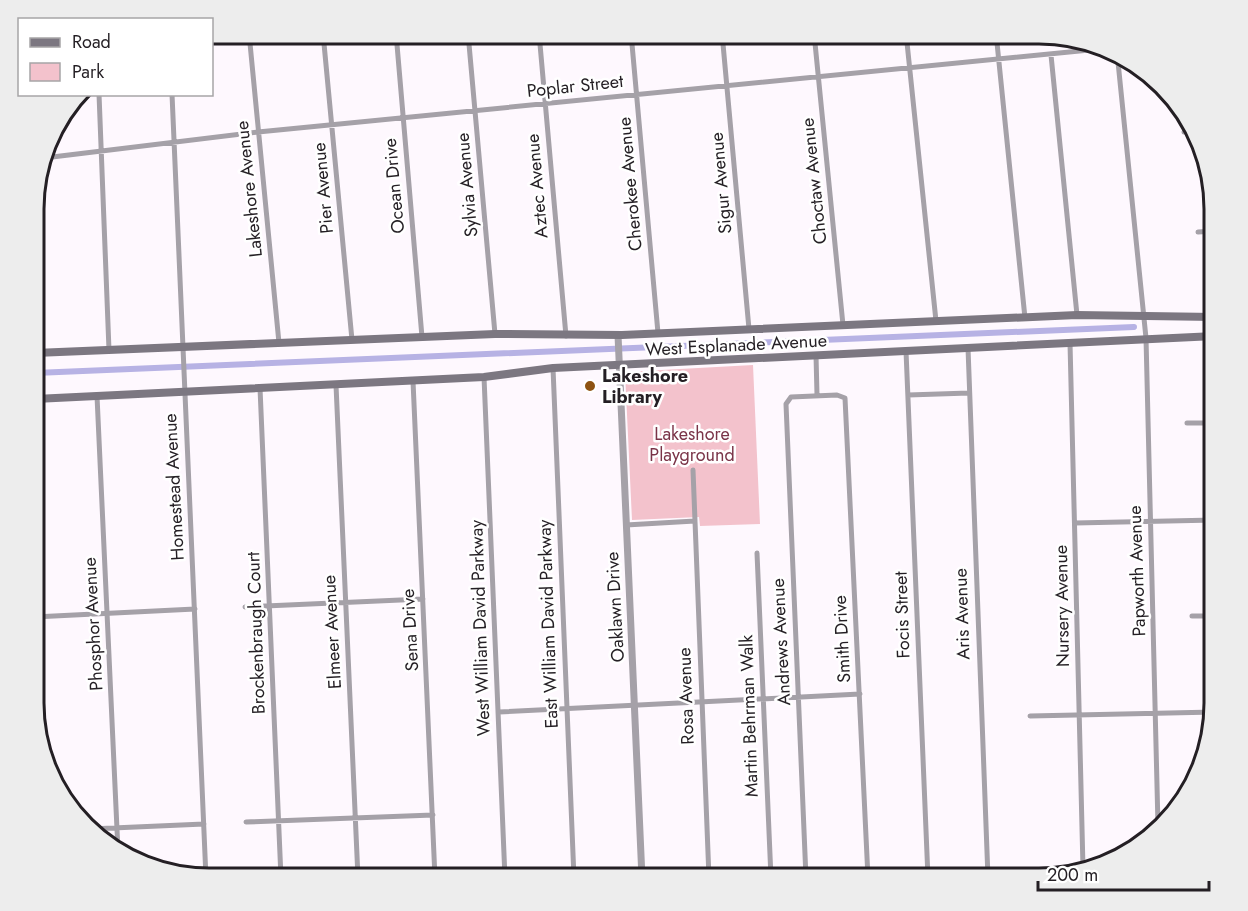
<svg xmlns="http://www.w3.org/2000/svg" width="1248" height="911" font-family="Jost,sans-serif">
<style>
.green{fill:#f3c2cc}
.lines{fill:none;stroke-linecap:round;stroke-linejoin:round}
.canal{stroke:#b7b2e4;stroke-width:6}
.minor{stroke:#a5a1a8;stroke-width:5}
.tertiary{stroke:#a5a1a8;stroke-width:7}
.secondary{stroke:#7c7781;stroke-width:8}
.poi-dot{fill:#8e5212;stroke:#fff;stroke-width:2}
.labels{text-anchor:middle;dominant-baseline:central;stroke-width:5;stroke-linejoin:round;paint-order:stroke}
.street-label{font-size:18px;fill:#241f24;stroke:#fff}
.poi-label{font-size:18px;font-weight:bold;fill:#241f24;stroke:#fff;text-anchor:start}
.park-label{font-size:18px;fill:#7a3448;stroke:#fff}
.rim{fill:none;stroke:#241f24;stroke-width:3}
</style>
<rect width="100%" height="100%" fill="#fef8fe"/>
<!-- green -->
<path class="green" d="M753,365L760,524L700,526L699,517L632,520L625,372Z"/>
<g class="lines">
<!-- canal -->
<path class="canal" d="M35,373L1134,327"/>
<!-- minor -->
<path class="minor" d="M249,33L279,343
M323,33L352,340
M396,33L422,337
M468,33L495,334
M539,33L566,336
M631,33L658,333
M722,33L749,329
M814,33L843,325
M906,33L936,321
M996,33L1025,318
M1117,52L1146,338L1158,826
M1051,55L1077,315
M99,94L109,350
M172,94L206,878
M1184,132L1197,133
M44,158L258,132L1110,48
M1198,232L1215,231
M35,301L37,353
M1070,343L1083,868
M968,348L988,878
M906,351L928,878
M816,355L817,395
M553,368L574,878
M484,377L505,878
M413,381L435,878
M336,385L358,878
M260,388L281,878
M908,395L969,393
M97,396L118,851
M1187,423H1215
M693,470L709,878
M1075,523L1215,520
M626,525L695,521
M757,553L771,878
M245,607L423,599
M1192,616H1215
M34,617L195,609
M499,712L860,694
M1030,716L1215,712
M246,822L433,815
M90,829L204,824
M806,878L786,404L791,397L837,395L845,398L868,878"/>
<!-- tertiary -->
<path class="tertiary" d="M618,335L642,878"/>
<!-- secondary -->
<path class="secondary" d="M35,353L495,334L622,335L1077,315L1215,317
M35,399L484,377L553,368L1215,336"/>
</g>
<!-- markers -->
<circle class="poi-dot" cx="590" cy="386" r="6"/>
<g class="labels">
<!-- street labels -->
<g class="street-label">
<text transform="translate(575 86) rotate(-6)">Poplar Street</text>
<text transform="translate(814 181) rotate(-96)">Choctaw Avenue</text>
<text transform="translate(721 183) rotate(-95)">Sigur Avenue</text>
<text transform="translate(630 184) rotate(-95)">Cherokee Avenue</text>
<text transform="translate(467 185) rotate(-95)">Sylvia Avenue</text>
<text transform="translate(394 186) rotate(-95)">Ocean Drive</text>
<text transform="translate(537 186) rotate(-95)">Aztec Avenue</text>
<text transform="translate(323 188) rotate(-95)">Pier Avenue</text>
<text transform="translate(249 189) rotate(-96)">Lakeshore Avenue</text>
<text transform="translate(736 345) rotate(-3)">West Esplanade Avenue</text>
<text transform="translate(174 487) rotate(-93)">Homestead Avenue</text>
<text transform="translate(1137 571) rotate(-92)">Papworth Avenue</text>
<text transform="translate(1062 606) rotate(-91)">Nursery Avenue</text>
<text transform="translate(615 607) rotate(-93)">Oaklawn Drive</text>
<text transform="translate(962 614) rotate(-92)">Aris Avenue</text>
<text transform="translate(902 615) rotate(-92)">Focis Street</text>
<text transform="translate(93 624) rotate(-93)">Phosphor Avenue</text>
<text transform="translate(548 624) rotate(-92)">East William David Parkway</text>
<text transform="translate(480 628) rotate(-92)">West William David Parkway</text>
<text transform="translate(410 630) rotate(-93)">Sena Drive</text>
<text transform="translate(332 632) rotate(-93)">Elmeer Avenue</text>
<text transform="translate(256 633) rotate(-92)">Brockenbraugh Court</text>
<text transform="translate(842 639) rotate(-93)">Smith Drive</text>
<text transform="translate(781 642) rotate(-93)">Andrews Avenue</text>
<text transform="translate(686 696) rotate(-92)">Rosa Avenue</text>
<text transform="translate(749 716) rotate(-92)">Martin Behrman Walk</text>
</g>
<!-- poi labels -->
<g class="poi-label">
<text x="602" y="376">Lakeshore<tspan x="602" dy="21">Library</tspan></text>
</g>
<!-- park labels -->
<g class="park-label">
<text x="692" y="434">Lakeshore<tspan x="692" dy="21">Playground</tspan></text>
</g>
</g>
<!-- crop -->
<path d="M0 0H1248V911H0ZM209 44H1039A165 165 0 0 1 1204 209V703A165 165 0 0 1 1039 868H209A165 165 0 0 1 44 703V209A165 165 0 0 1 209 44Z" fill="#ededed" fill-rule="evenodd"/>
<path class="rim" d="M209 44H1039A165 165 0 0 1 1204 209V703A165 165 0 0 1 1039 868H209A165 165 0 0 1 44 703V209A165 165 0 0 1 209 44Z"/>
<!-- legend -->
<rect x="18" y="18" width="195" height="78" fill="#ffffff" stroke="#a7a5a7" stroke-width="1.5"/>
<rect x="30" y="38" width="30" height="9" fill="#7c7781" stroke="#a7a5a7" stroke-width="1.5"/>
<text x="72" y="48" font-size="18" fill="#241f24">Road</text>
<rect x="30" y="63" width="30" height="18" fill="#f3c2cc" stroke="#a7a5a7" stroke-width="1.5"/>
<text x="72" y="78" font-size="18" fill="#241f24">Park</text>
<!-- scale -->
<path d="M1038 881v9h171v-9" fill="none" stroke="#241f24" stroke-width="3"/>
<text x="1047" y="881" font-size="18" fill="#241f24" stroke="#ffffff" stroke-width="4.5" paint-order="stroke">200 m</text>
</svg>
